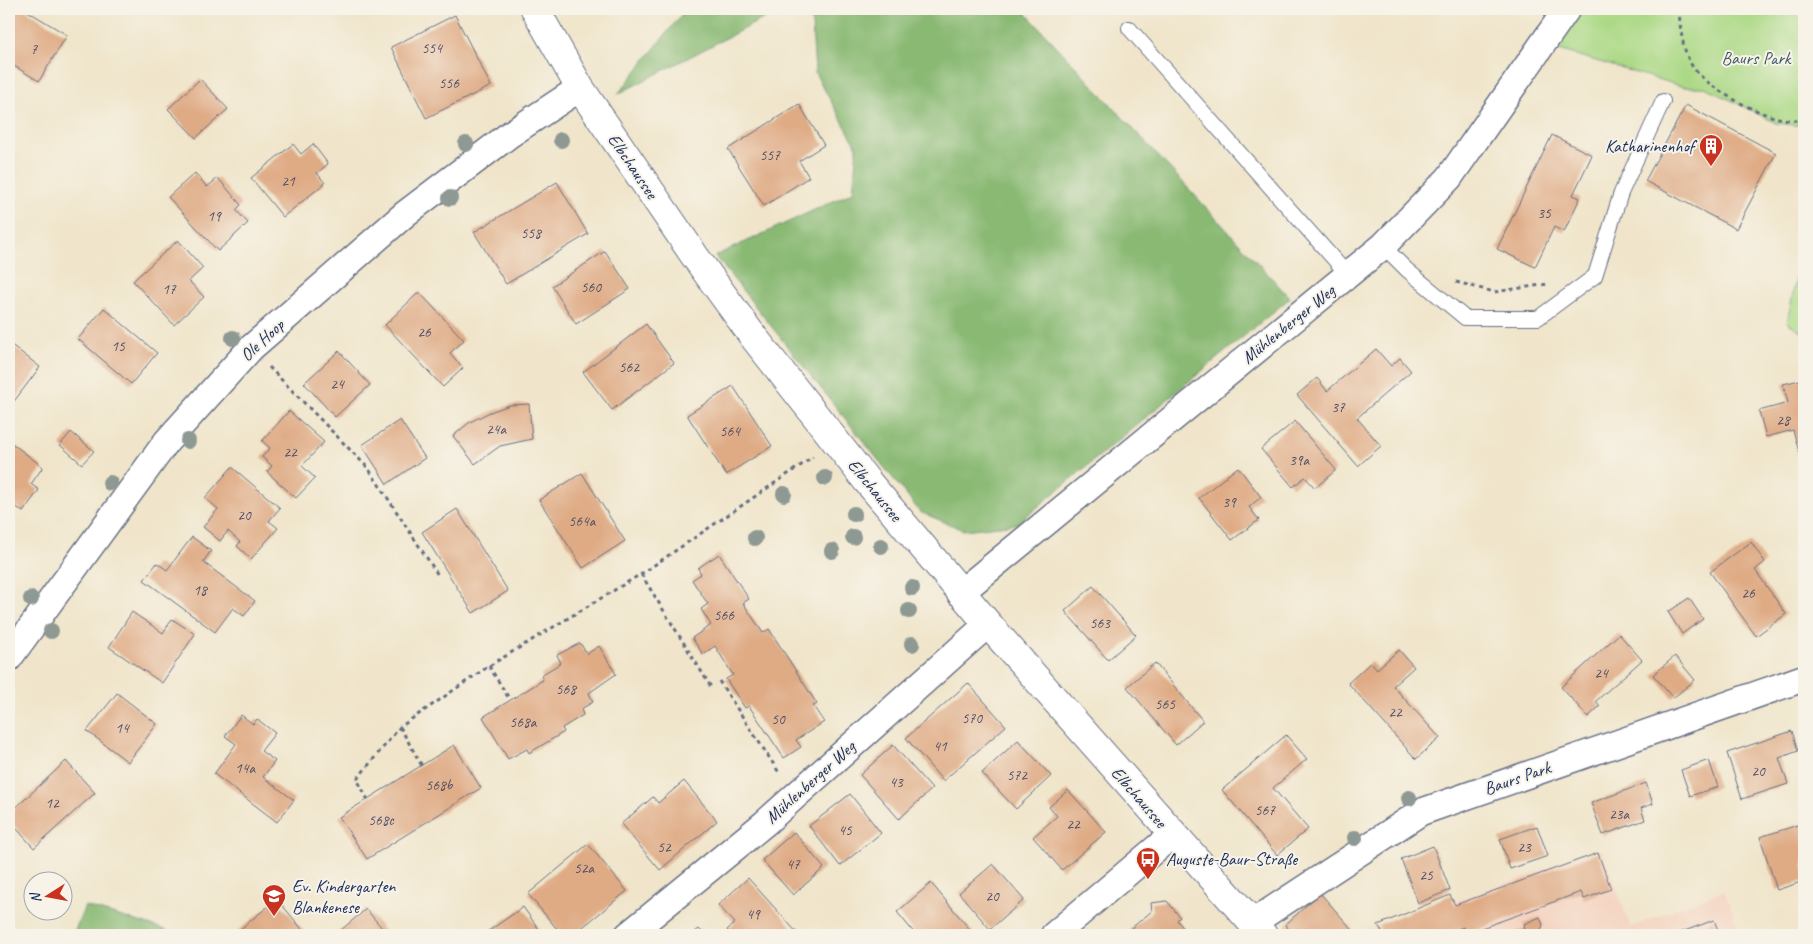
<svg xmlns="http://www.w3.org/2000/svg" width="1813" height="944" font-family="Caveat,sans-serif">
<style>
.built{fill:#f4d3c0}
.green{fill:#acd986;stroke:#648472}
.forest{fill:#89b973;stroke:#527468}
.building{fill:#dfab85}
.lines{fill:none;stroke-linecap:round;stroke-linejoin:round}
.lane-casing{stroke:#666f84;stroke-width:16}
.street-casing{stroke:#666f84;stroke-width:29}
.secondary-casing{stroke:#666f84;stroke-width:30}
.path{stroke:#666f84;stroke-width:3;stroke-dasharray:4 4;stroke-linecap:butt}
.lane{stroke:#fff;stroke-width:14}
.street{stroke:#fff;stroke-width:26}
.secondary{stroke:#fff;stroke-width:28}
.tree{fill:#8f9994}
.labels{text-anchor:middle;dominant-baseline:central;stroke-width:4;stroke-linejoin:round;paint-order:stroke}
.number-label{font-size:15px;fill:#4c4e68}
.park-label{font-size:18px;fill:#3f5a68;stroke:#f7f3e8}
.poi-label{font-size:18px;fill:#1b2f5e;stroke:#f7f3e8;text-anchor:start}
.street-label{font-size:18px;fill:#1b2f5e;stroke:#f7f3e8}
</style>
<rect width="100%" height="100%" fill="#f7f3e8"/>
<filter id="ink" filterUnits="userSpaceOnUse"><feTurbulence type="fractalNoise" baseFrequency=".02" numOctaves="2"/><feDisplacementMap in="SourceGraphic" scale="10" xChannelSelector="R" yChannelSelector="G"/><feConvolveMatrix kernelMatrix="1 2 1 2 8 2 1 2 1" color-interpolation-filters="sRGB"/></filter>
<filter id="wash" filterUnits="userSpaceOnUse"><feTurbulence type="fractalNoise" baseFrequency=".0096" numOctaves="4" result="noise"/><feDisplacementMap in="SourceGraphic" scale="20" xChannelSelector="R" yChannelSelector="G"/><feGaussianBlur stdDeviation="1.12" result="paint"/><feColorMatrix in="noise" values="0 0 0 0 0 0 0 0 0 0 0 0 0 0 0 0 0 1.4 0 .05"/><feComposite in="paint" operator="in"/></filter>
<g filter="url(#wash)">
<rect width="100%" height="100%" fill="#f0e5ca"/>
<!-- built -->
<path class="built" d="M1601,849L1631,927L1724,890L1741,935H1359L1450,895L1455,902Z"/>
<!-- green -->
<path class="green" d="M1567,9H1804V126L1776,123L1705,87H1684L1542,45Z
M1804,242V334L1787,322Z"/>
<!-- forest -->
<path class="forest" d="M686,9H782L618,94Z
M811,9H1022L1290,298L1017,524L964,530L920,512L715,256L853,192L857,147L815,73Z
M85,906L166,930L171,935H73Z"/>
<g id="blocks">
<!-- building -->
<path class="building" d="M9,9H24L67,35L39,81L9,63Z
M455,15L491,86L426,118L391,47Z
M200,79L228,109L196,138L168,109Z
M799,104L824,145L799,161L809,177L764,206L728,149Z
M1686,105L1776,153L1736,229L1645,181Z
M1552,135L1592,155L1573,195L1580,198L1564,232L1554,227L1535,267L1497,249Z
M293,144L301,154L313,144L328,164L317,173L325,183L283,217L251,178Z
M195,173L207,187L218,178L241,205L236,210L248,223L218,251L168,197Z
M557,182L588,234L506,284L474,232Z
M178,240L203,268L189,281L204,297L174,325L133,281Z
M605,251L630,289L576,324L552,286Z
M419,292L464,340L450,353L463,368L443,387L385,325Z
M104,308L157,353L131,384L78,339Z
M646,324L674,363L612,410L583,372Z
M9,343L40,367L12,404L9,402Z
M1376,349L1391,366L1400,358L1411,371L1357,418L1381,446L1358,466L1297,395L1317,378L1327,391Z
M339,351L370,385L335,417L304,383Z
M1804,379V469L1793,430L1766,437L1759,411L1788,403L1783,384Z
M733,386L772,446L726,475L687,415Z
M529,404L532,439L500,446L475,464L453,436L470,422L490,412L510,405Z
M289,411L324,442L302,466L315,478L296,498L267,472L272,466L262,457L270,448L262,441Z
M400,420L425,458L387,484L362,445Z
M1295,421L1336,470L1315,488L1305,477L1293,487L1261,449Z
M71,432L94,451L82,464L60,445Z
M9,441L43,467L31,484L39,490L23,512L9,501Z
M232,467L280,508L269,521L278,528L251,559L237,546L240,542L228,531L220,541L203,527L218,509L205,498Z
M1238,467L1261,497L1249,507L1259,520L1232,540L1199,498Z
M582,473L625,541L583,568L539,500Z
M457,509L508,591L473,613L422,532Z
M192,537L211,551L203,562L255,601L244,616L233,608L215,632L144,580L157,563L167,570Z
M1751,542L1765,562L1755,570L1786,614L1756,636L1710,572Z
M719,554L749,599L743,603L763,633L769,629L817,704L813,706L824,722L796,740L801,747L784,758L749,706L745,708L726,679L733,675L715,646L703,654L692,638L711,625L701,609L708,604L692,580L701,574L698,568Z
M1093,586L1136,635L1108,660L1065,611Z
M1689,598L1703,619L1682,634L1668,612Z
M132,612L163,633L172,619L195,634L162,683L109,647Z
M1619,634L1642,660L1596,701L1600,706L1588,717L1561,687Z
M580,643L587,654L599,646L616,674L589,693L593,702L581,709L583,715L562,728L564,732L529,753L527,749L508,759L483,717L543,680L541,675L561,663L557,655Z
M1399,650L1414,667L1393,686L1440,738L1416,759L1348,683L1371,662L1377,669Z
M1675,656L1695,680L1673,698L1653,675Z
M1155,663L1203,721L1176,745L1127,687Z
M968,683L1006,726L943,781L906,738Z
M117,693L157,724L128,762L87,731Z
M241,715L253,724L257,719L275,733L261,751L275,761L263,777L294,800L277,822L214,774L236,744L225,736Z
M1792,731L1798,751L1779,758L1788,784L1742,799L1727,753Z
M1286,735L1307,759L1273,788L1308,829L1277,855L1222,790Z
M1018,740L1051,776L1016,809L982,773Z
M454,745L481,788L367,859L339,817Z
M893,745L932,789L899,819L860,775Z
M1709,760L1718,787L1690,796L1681,770Z
M66,761L95,793L34,848L9,820V814Z
M684,781L717,821L660,870L621,824L653,797L658,803Z
M1646,783L1653,804L1641,808L1645,820L1603,835L1591,803Z
M1068,790L1106,832L1062,870L1033,837L1057,816L1049,807Z
M850,794L881,833L840,866L809,826Z
M1804,823V881L1777,890L1760,837Z
M1537,826L1548,856L1510,869L1500,839Z
M794,832L824,868L793,895L762,860Z
M588,844L627,891L573,935H562L528,894Z
M1433,846L1450,890L1418,903L1401,859Z
M1598,853L1611,889L1584,899L1581,892L1465,934L1463,927L1452,931L1454,935H1384L1378,925L1450,895L1455,905Z
M993,864L1024,900L990,929L959,893Z
M748,878L799,935H769L767,933L764,935H732L727,930L735,923L718,905Z
M931,883L973,933L971,935H916L897,912Z
M1320,893L1357,935H1294L1285,925Z
M277,899L307,935H233Z
M1167,901L1180,917L1177,920L1189,935H1123L1152,911L1151,903Z
M523,907L543,935H483Z
M366,909L388,935H335Z
M1540,917L1543,925L1539,935H1508L1525,929L1524,924Z
M1714,920L1720,935H1674Z
M699,929L705,935H691Z"/>
</g>
</g>
<g filter="url(#ink)">
<use href="#blocks" fill-opacity="0" stroke="#666f84" stroke-width="1"/>
<g class="lines">
<!-- lane casing -->
<g class="lane-casing">
<path id="lane" d="M1129,28L1348,275
M1383,246L1407,270L1465,318H1538L1595,276L1621,193L1663,101"/>
</g>
<!-- street casing -->
<g class="street-casing">
<path id="street" d="M960,593L1383,246L1449,178L1567,9
M9,658L167,441L251,348L405,214L509,135L580,88
M1252,923L1421,812L1804,678
M628,935L765,823L988,624
M1054,935L1172,835"/>
</g>
<!-- secondary casing -->
<g class="secondary-casing">
<path id="secondary" d="M535,9L580,88L694,255L752,335L867,481L988,624L1263,935"/>
</g>
<!-- path -->
<path class="path" d="M1679,9C1680,27 1682,48 1691,64C1703,86 1753,112 1778,118C1786,120 1796,120 1804,121
M1456,282L1494,292L1548,284
M269,367L368,468L438,575
M641,574L711,687
M489,666L510,700
M719,681L780,774
M400,727L422,766
M368,800L357,779L400,727L489,666L641,574L813,457"/>
<!-- lane -->
<use href="#lane" class="lane"/>
<!-- street -->
<use href="#street" class="street"/>
<!-- secondary -->
<use href="#secondary" class="secondary"/>
</g>
<!-- trees -->
<g class="tree">
<circle cx="561" cy="140" r="8"/>
<circle cx="466" cy="144" r="8"/>
<circle cx="450" cy="198" r="8"/>
<circle cx="233" cy="338" r="8"/>
<circle cx="188" cy="441" r="8"/>
<circle cx="825" cy="478" r="8"/>
<circle cx="110" cy="483" r="8"/>
<circle cx="784" cy="494" r="8"/>
<circle cx="854" cy="514" r="8"/>
<circle cx="853" cy="537" r="8"/>
<circle cx="755" cy="538" r="8"/>
<circle cx="881" cy="546" r="8"/>
<circle cx="832" cy="551" r="8"/>
<circle cx="912" cy="588" r="8"/>
<circle cx="31" cy="599" r="8"/>
<circle cx="909" cy="611" r="8"/>
<circle cx="51" cy="631" r="8"/>
<circle cx="912" cy="644" r="8"/>
<circle cx="1409" cy="798" r="8"/>
<circle cx="1355" cy="838" r="8"/>
</g>
</g>
<!-- icons -->
<defs>
<g id="building-pin" transform="scale(1.25)"><path d="M0 17L-7.5 6A9.5 9.5 0 1 1 7.5 6Z" fill="#c8321e" stroke="#f7f3e8"/><path d="M-4-6H4V6H1V3H-1V6H-4ZM-2.5-4.3h1.7v1.8h-1.7ZM.8-4.3h1.7v1.8H.8ZM-2.5-1h1.7V.8h-1.7ZM.8-1h1.7V.8H.8Z" fill="#fff"/></g>
<g id="bus-pin" transform="scale(1.25)"><path d="M0 17L-7.5 6A9.5 9.5 0 1 1 7.5 6Z" fill="#c8321e" stroke="#f7f3e8"/><path d="M-5-6H5V4H4V6H2V4H-2V6H-4V4H-5ZM-3.5-4V0h7V-4ZM-3.5 1.2v1.5H-2V1.2ZM2 1.2v1.5H3.5V1.2Z" fill="#fff"/></g>
<g id="school-pin" transform="scale(1.25)"><path d="M0 17L-7.5 6A9.5 9.5 0 1 1 7.5 6Z" fill="#c8321e" stroke="#f7f3e8"/><path d="M0-5L7-2L0 1L-7-2ZM-4 1L0 2.5L4 1V4Q0 6-4 4Z" fill="#fff"/></g>
</defs>
<g fill-rule="evenodd">
<use href="#building-pin" x="1711" y="146"/>
<use href="#bus-pin" x="1148" y="859"/>
<use href="#school-pin" x="274" y="896"/>
</g>
<g class="labels">
<!-- number labels -->
<g class="number-label">
<text x="432" y="48">554</text>
<text x="34" y="49">7</text>
<text x="449" y="83">556</text>
<text x="770" y="155">557</text>
<text x="288" y="181">21</text>
<text x="1544" y="213">35</text>
<text x="214" y="216">19</text>
<text x="531" y="233">558</text>
<text x="591" y="287">560</text>
<text x="169" y="289">17</text>
<text x="424" y="332">26</text>
<text x="118" y="346">15</text>
<text x="629" y="367">562</text>
<text x="337" y="384">24</text>
<text x="1338" y="407">37</text>
<text x="1783" y="420">28</text>
<text x="496" y="429">24a</text>
<text x="730" y="431">564</text>
<text x="290" y="452">22</text>
<text x="1299" y="460">39a</text>
<text x="1229" y="502">39</text>
<text x="244" y="515">20</text>
<text x="582" y="521">564a</text>
<text x="200" y="590">18</text>
<text x="1748" y="593">26</text>
<text x="724" y="615">566</text>
<text x="1100" y="623">563</text>
<text x="1601" y="673">24</text>
<text x="566" y="689">568</text>
<text x="1165" y="704">565</text>
<text x="1395" y="712">22</text>
<text x="972" y="718">570</text>
<text x="778" y="719">50</text>
<text x="523" y="722">568a</text>
<text x="122" y="728">14</text>
<text x="940" y="746">41</text>
<text x="245" y="768">14a</text>
<text x="1758" y="771">20</text>
<text x="1017" y="775">572</text>
<text x="896" y="782">43</text>
<text x="439" y="785">568b</text>
<text x="52" y="803">12</text>
<text x="1265" y="810">567</text>
<text x="1619" y="814">23a</text>
<text x="381" y="820">568c</text>
<text x="1073" y="824">22</text>
<text x="845" y="830">45</text>
<text x="664" y="847">52</text>
<text x="1524" y="847">23</text>
<text x="793" y="864">47</text>
<text x="584" y="868">52a</text>
<text x="1426" y="875">25</text>
<text x="992" y="896">20</text>
<text x="753" y="914">49</text>
</g>
<!-- park labels -->
<g class="park-label">
<text x="1756" y="58">Baurs Park</text>
</g>
<!-- poi labels -->
<g class="poi-label">
<text x="1694" y="146" text-anchor="end">Katharinenhof</text>
<text x="1166" y="859">Auguste-Baur-Straße</text>
<text x="292" y="886">Ev. Kindergarten<tspan x="292" dy="21">Blankenese</tspan></text>
</g>
<!-- street labels -->
<g class="street-label">
<text transform="translate(633 166) rotate(56)">Elbchaussee</text>
<text transform="translate(1288 324) rotate(-39)">Mühlenberger Weg</text>
<text transform="translate(262 340) rotate(-43)">Ole Hoop</text>
<text transform="translate(875 490) rotate(51)">Elbchaussee</text>
<text transform="translate(1517 778) rotate(-19)">Baurs Park</text>
<text transform="translate(810 782) rotate(-42)">Mühlenberger Weg</text>
<text transform="translate(1139 797) rotate(49)">Elbchaussee</text>
</g>
</g>
<!-- margin -->
<rect width="1813" height="944" fill="none" stroke="#f7f3e8" stroke-width="30"/>
<!-- north arrow -->
<g transform="translate(48 896) rotate(259)"><circle r="24" fill="#f7f3e8" stroke="#9fa5b1"/>
<path d="M0-4L9 19L0 12L-9 19Z" fill="#c8321e"/>
<text y="-8" font-size="14" font-weight="bold" text-anchor="middle" fill="#1b2f5e">N</text>
</g>
</svg>
